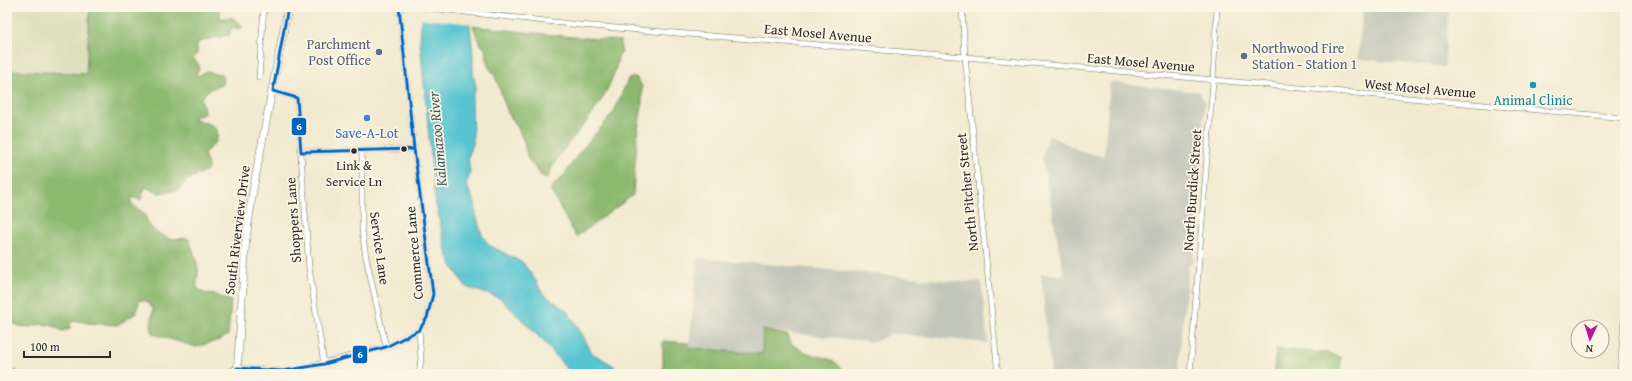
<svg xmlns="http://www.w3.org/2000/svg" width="1632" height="381" font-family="'Gentium Book Plus',serif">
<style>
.built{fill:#dcdebc}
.industrial{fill:#c2c6b9}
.forest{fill:#8cb870;stroke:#5c724e}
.water{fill:#59c5d1;stroke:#42787e}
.pier{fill:#f2ead0}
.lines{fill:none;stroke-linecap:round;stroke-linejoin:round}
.minor-casing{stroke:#716e65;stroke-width:6}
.tertiary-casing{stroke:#716e65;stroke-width:8}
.minor{stroke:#fff;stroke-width:5}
.tertiary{stroke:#fff;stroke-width:7}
.bus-1-casing{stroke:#fcf5e5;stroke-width:6}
.bus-1{stroke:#0065bd;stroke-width:3}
.service-dot{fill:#5c6f8a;stroke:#fcf5e5;stroke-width:1.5}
.culture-dot{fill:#0f9aa8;stroke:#fcf5e5;stroke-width:1.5}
.shop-dot{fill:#3f7fe0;stroke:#fcf5e5;stroke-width:1.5}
.bus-dot{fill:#2b2b2b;stroke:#fcf5e5;stroke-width:1.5}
.labels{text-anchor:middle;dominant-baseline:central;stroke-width:3.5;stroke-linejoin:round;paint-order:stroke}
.bus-label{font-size:13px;fill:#2b2b2b;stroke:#fcf5e5}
.street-label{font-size:14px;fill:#2b2b2b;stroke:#fcf5e5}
.service-label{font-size:14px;fill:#4e5e75;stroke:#fcf5e5;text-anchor:end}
.culture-label{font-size:14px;fill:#0d838f;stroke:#fcf5e5}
.shop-label{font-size:14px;fill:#366cbe;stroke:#fcf5e5}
.water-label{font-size:15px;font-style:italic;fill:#39595d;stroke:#fcf5e5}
.line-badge{stroke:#fcf5e5;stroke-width:1.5}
.badge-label{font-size:11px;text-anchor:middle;font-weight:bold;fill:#fff}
</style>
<rect width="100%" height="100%" fill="#fcf5e5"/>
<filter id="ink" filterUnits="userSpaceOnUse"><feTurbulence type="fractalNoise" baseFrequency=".025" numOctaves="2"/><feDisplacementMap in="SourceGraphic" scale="8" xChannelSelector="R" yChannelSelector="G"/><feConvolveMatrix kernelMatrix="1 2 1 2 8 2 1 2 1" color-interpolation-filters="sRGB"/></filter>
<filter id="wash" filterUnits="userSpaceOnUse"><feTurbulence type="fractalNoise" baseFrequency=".012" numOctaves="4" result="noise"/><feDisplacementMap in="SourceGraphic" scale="16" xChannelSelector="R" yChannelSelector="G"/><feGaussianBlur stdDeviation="0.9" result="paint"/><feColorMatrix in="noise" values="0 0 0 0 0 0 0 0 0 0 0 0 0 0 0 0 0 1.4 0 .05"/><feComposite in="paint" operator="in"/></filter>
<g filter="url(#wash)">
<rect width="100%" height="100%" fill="#f2ead0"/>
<!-- built -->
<path class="built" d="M7,7H90L86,75L7,70Z"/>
<!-- industrial -->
<path class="industrial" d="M1363,7H1449L1444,67L1358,59Z
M1110,82L1198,92L1205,101L1193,261L1188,266L1179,374H1051L1041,274L1064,275L1042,157L1049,135L1085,153L1104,156Z
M698,258L963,282L981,281L988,343L891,333L875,342L763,330L762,354L689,348Z"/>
<!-- forest -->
<path class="forest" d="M90,7H148C163,11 180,8 195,8C204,8 212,9 220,11V18H233L243,26L240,29L231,28L229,36L223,35L222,37C213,38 204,39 197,44V54L193,58L199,65V70L196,73L198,76L206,71L215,74L221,73L223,75L222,85L210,89L201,98L205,113L200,116L196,115L194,118C199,121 211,124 215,127C219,130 218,139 215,143C212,147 208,148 204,154L208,166V170L189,179L178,190L159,193L145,187L141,200L132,197L131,204L144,213L149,225L157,233L169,239L188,238C191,244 199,266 198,272C198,277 196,282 197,288L204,293L216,295L231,301L228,335L219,340L196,347L153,334L151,326L153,309L147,301L140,300L135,314L117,325L88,323L79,321L70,322V329L62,331L54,326L41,324L30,327L19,326L7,320V70L86,74Z
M473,26L562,36L621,41L620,44L622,53L619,55C614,80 602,102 586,122C572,140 556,155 548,177L543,178L528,159L524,142L518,128L508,113L495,76L488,66L485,49L480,44Z
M636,77L642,86V106L637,135L633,195L576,237L550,189L565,174L578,154L614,112L628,79Z
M763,330L788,335L791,344C797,347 802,351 808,353C824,359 836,356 844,374H663V341L689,343V348L762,354Z
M1276,349L1329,353L1340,357L1341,370L1347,374H1274Z"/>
<!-- water -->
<path class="water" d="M422,7H468L473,55V74L476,87L472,97L473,144L468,157L470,174L466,184L475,204L476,215L482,235L489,245L523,263L536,281L542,293L567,311L581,332L592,353L614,366L621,374H571L546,344L500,298L466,287L453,267L446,251L435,200L420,41Z"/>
<!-- pier -->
<path class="pier" d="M421,7H470L472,24L420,18Z"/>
</g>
<g filter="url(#ink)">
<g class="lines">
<!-- minor casing -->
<g class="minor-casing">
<path id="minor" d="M421,7L580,25L965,57L1625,118
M962,7L965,57L998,374
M259,78L264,7
M273,91L297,98L309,268L324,364
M362,151V231L366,257L386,347
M301,152L414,149
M7,371L52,374
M223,374L237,368L283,371L299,369L386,347L419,330L427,318L433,294L414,149L399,7
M419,374L421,359L419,330
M1190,374L1213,81L1217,7"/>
</g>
<!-- tertiary casing -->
<g class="tertiary-casing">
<path id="tertiary" d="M237,374L246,239L253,190L288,7
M1621,374L1625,320"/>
</g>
<!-- minor -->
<use href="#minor" class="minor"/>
<!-- tertiary -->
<use href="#tertiary" class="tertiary"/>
<!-- bus-1 casing -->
<g class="bus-1-casing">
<path id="bus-1" d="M288,7L273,91L297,98L301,152L414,149
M237,374V368L283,371L324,364L386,347L419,330L427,318L433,294L414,149L399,7"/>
</g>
<!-- bus-1 -->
<use href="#bus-1" class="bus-1"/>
</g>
</g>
<!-- markers -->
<g class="service-dot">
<circle cx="379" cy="52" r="4"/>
<circle cx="1244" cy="56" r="4"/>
</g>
<circle class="culture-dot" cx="1533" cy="85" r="4"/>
<circle class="shop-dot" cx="367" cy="118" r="4"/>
<g class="bus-dot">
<circle cx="404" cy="149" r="3.5"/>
<circle cx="354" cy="151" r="3.5"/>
</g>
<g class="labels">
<!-- bus labels -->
<g class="bus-label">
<text x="354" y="165">Link &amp;<tspan x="354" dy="16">Service Ln</tspan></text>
</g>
<!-- street labels -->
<g class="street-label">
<text transform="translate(818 33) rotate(5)">East Mosel Avenue</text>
<text transform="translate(1141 62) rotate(5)">East Mosel Avenue</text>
<text transform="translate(1420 88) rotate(5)">West Mosel Avenue</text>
<text transform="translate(1192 190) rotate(-86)">North Burdick Street</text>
<text transform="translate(967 192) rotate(-96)">North Pitcher Street</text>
<text transform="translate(293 220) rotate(-94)">Shoppers Lane</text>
<text transform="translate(237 230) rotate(-83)">South Riverview Drive</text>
<text transform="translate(380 248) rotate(82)">Service Lane</text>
<text transform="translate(414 253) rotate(-95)">Commerce Lane</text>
</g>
<!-- service labels -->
<g class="service-label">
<text x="371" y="44">Parchment<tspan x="371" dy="16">Post Office</tspan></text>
<text x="1252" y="48" text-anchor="start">Northwood Fire<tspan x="1252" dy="16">Station - Station 1</tspan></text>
</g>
<!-- culture labels -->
<g class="culture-label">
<text x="1533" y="100">Animal Clinic</text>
</g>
<!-- shop labels -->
<g class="shop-label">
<text x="367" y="133">Save-A-Lot</text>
</g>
<!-- water labels -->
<g class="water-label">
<text transform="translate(437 139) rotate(-95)">Kalamazoo River</text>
</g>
</g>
<g class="line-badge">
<rect x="291" y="117" width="16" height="19" rx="4" fill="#0065bd"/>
<rect x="352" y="345" width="16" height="19" rx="4" fill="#0065bd"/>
</g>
<g class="badge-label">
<text x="299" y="130">6</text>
<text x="360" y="358">6</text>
</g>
<!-- margin -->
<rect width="1632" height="381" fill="none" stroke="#fcf5e5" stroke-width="24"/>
<!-- north arrow -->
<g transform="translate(1590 339) rotate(184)"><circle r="19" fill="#fcf5e5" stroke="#a8a49b"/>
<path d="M0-3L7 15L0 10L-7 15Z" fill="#b5179e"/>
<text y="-6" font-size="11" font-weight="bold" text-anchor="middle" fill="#2b2b2b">N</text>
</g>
<!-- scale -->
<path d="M24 351v6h86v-6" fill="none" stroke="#2b2b2b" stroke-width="2"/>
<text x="30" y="351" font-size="12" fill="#2b2b2b" stroke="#fcf5e5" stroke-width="3" paint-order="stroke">100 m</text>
</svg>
